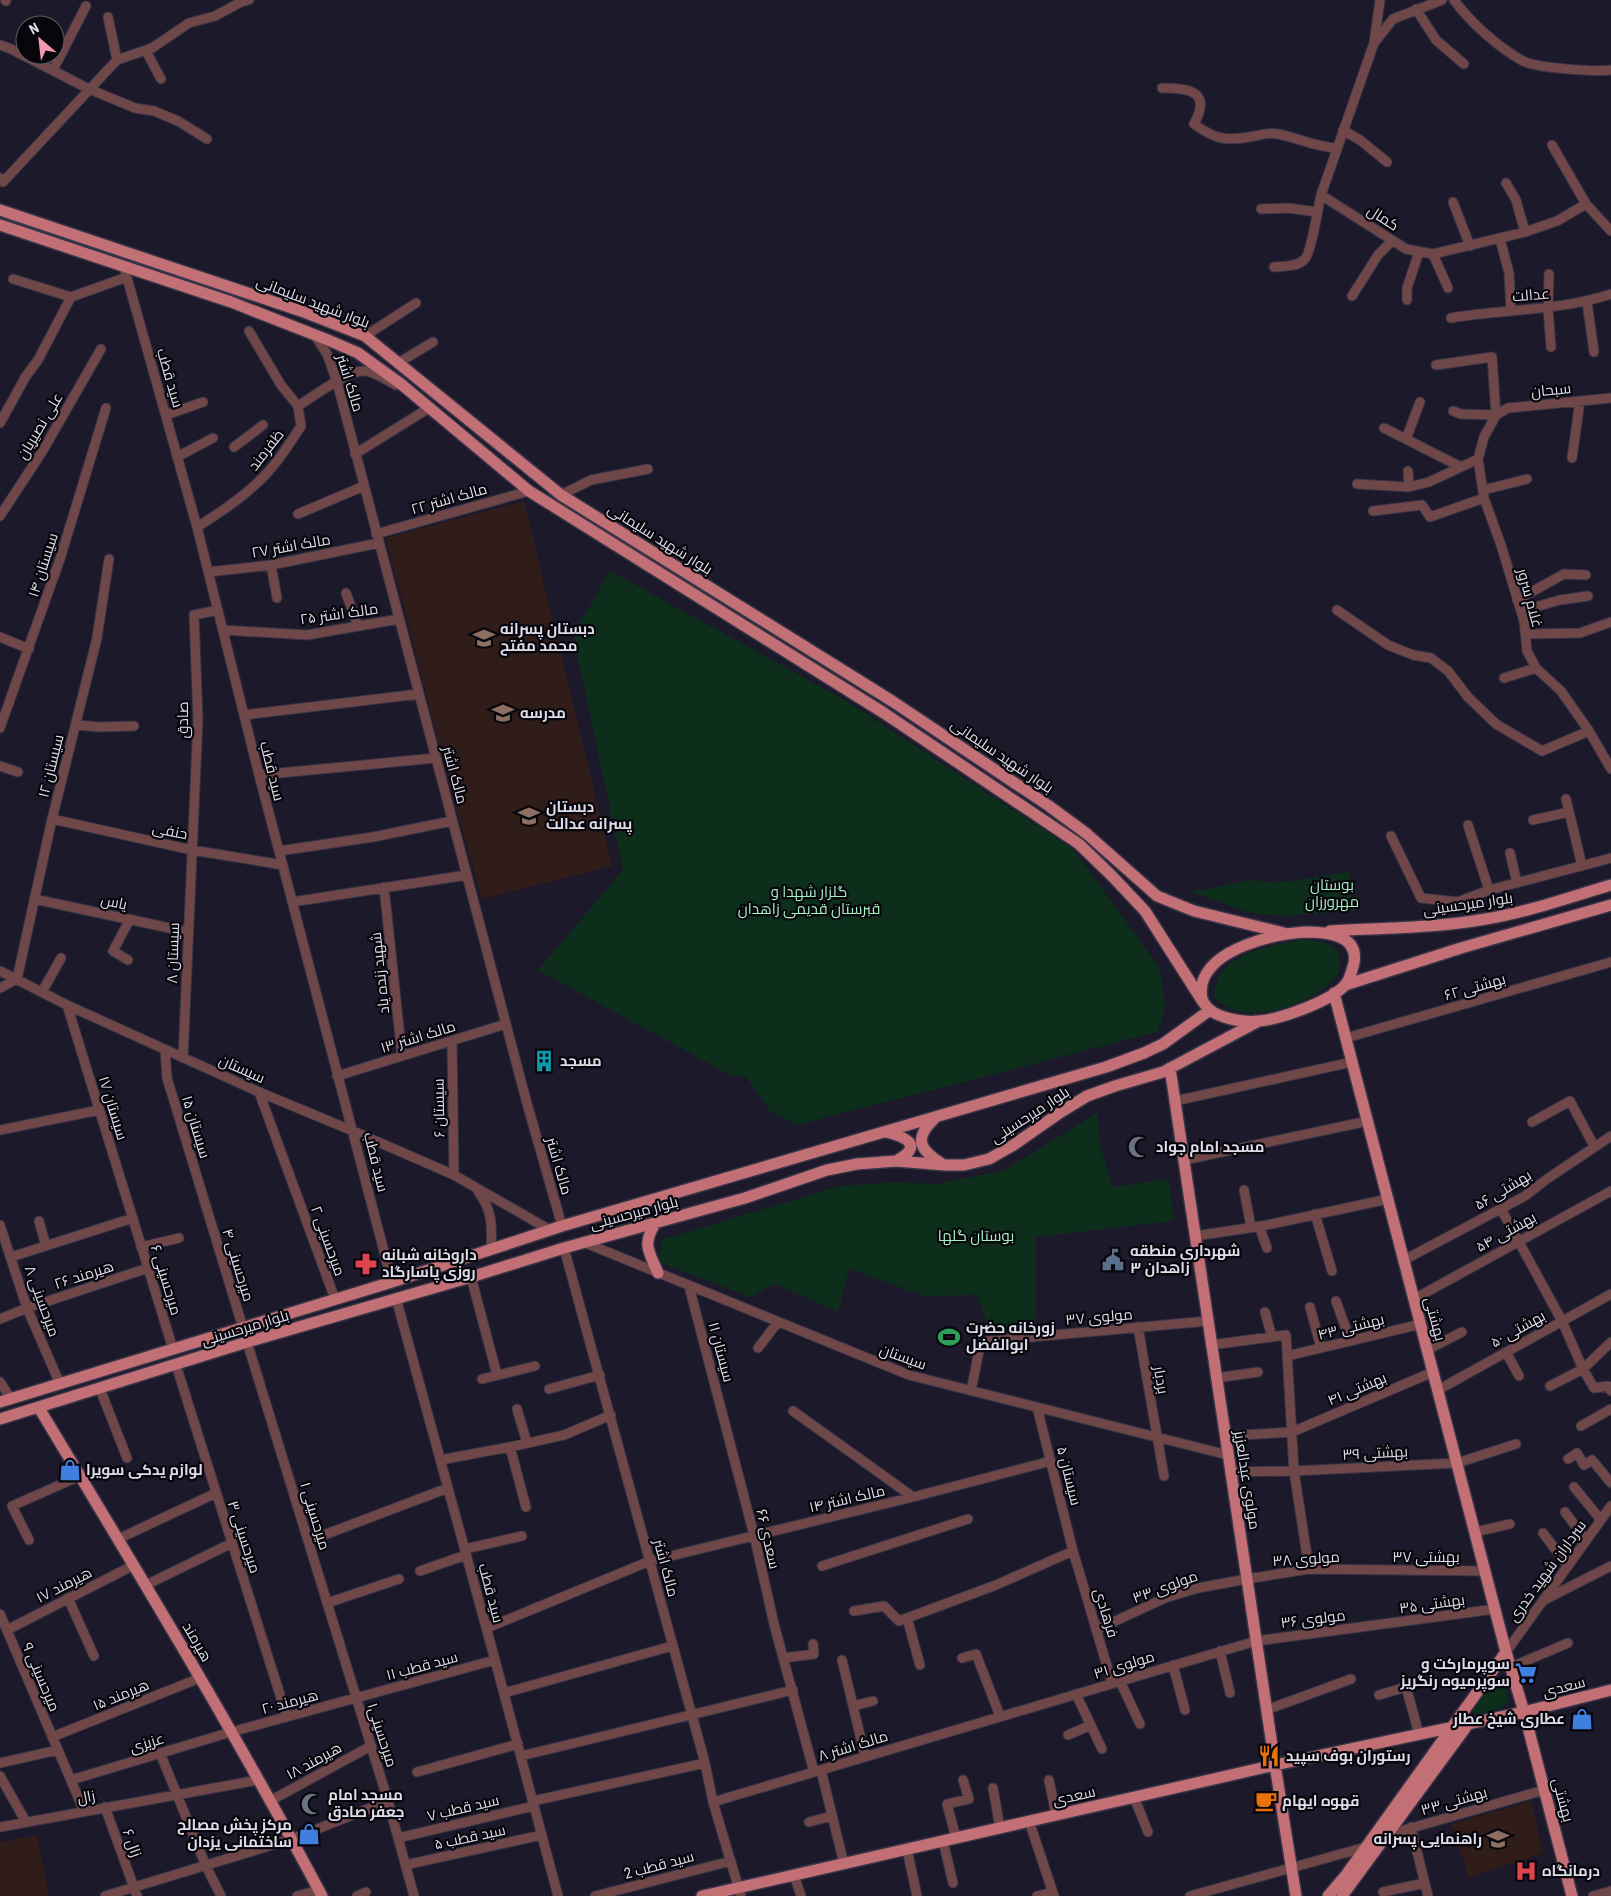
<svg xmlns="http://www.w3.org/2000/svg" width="1611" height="1896" font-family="'Roboto Condensed',Cairo,sans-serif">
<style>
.education{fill:#301d1a}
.green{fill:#0e2e1c}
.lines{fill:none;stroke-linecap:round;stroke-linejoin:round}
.minor-casing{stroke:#373446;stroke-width:11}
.major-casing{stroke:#373446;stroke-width:14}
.minor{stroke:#6f4749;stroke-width:9}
.major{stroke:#c36f76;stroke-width:11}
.labels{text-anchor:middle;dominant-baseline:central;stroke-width:4.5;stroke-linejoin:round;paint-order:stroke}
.street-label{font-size:15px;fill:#dedde9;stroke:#07060c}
.poi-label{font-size:15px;font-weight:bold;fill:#dedde9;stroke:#07060c;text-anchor:start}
.park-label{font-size:15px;fill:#a6edc1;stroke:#07060c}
</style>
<rect width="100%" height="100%" fill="#1c192b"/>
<!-- education -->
<path class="education" d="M524,501L612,866L482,899L444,765L386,538Z
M1531,1801L1543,1853L1469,1878L1452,1824Z
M37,1835L49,1896H0V1842Z"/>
<!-- green -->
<path class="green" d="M610,571L843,699L1073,849L1159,967L1165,1002L1164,1014L1157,1032L797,1125L771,1112L746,1077L732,1076L538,970L623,870L573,635Z
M1349,872L1355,910L1284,916L1250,913L1192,892L1249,880L1279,883Z
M1300,940C1315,941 1339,940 1340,960C1340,966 1339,973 1335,978C1311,1006 1242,1029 1214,997C1213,956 1268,945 1300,940Z
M1097,1113L1100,1145L1112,1187L1169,1179L1174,1221L1036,1237V1322L994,1340L977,1295L925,1296L849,1269L838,1312L775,1284L750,1297L659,1262L661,1244L664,1239L840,1186L894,1182L935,1184L1003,1171Z
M1497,1677C1502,1680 1503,1685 1506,1690C1515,1711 1487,1712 1474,1714L1472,1709Z"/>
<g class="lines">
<!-- minor casing -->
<g class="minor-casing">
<path id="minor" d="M5,0L6,1
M1380,0L1374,43L1321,195L1406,249L1433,254L1525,232L1557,221L1586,204
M1454,0C1470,22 1499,48 1523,61C1536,68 1595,72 1611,70
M1416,9L1436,40L1464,64
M108,17L117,60
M1374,43L1393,19L1442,0
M0,45L11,49L89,89L135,108L154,111L178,121L207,139
M146,51L161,79
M53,70L86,6
M1162,88C1189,88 1212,91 1194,124C1217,141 1228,141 1255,136C1262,134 1270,133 1278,134C1299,138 1314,147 1337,148
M1343,130L1360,140L1387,162
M1552,145L1586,204L1611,231
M0,178L3,182L117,60L152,48L189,23L215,16L241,2L249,0
M1506,183L1516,200L1525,232
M1453,202L1470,246
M1261,209L1288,208L1317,212
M1500,239L1509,273L1511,311
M1433,254L1448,288
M124,267L197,527L259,775L392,1282
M1274,267C1285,266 1296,267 1304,260C1311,255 1318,207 1321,195
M1549,274L1548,308L1551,347
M13,279L71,297
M1352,296L1378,255L1392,241
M1407,300V288L1419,252
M1587,302L1594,352
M1451,318C1505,309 1559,311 1611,294
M249,331L281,385L298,406
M314,334L327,354L337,382L526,1100L562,1226
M365,336L416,303
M398,363L433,342
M1436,365L1492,357L1496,415
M1611,398L1508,408L1496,415L1484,437L1478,459L1484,498L1501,545L1524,621L1527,651L1536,668L1561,691L1589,731L1611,769
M1453,411L1461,414L1496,415
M166,415L203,402
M0,423L26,376L38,360L71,297L127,277
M1384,428L1461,467
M1406,439L1420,402
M234,447L263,425
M355,454L429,408
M177,457L213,438
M1572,458L1580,401
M1408,471L1409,487
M1357,484L1409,487L1429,482L1478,459
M1483,490L1527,479
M561,495L591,480L648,469
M1373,511L1422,505L1430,517L1484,498
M298,514L364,486
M0,516L42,452L101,349
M197,527C218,514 238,501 256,484C274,468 288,446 301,426L298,406C311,398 349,370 363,371C374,371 386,380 396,385
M376,534L529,491
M271,565L277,598
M208,572L271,565L379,543
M346,593L358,626
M1517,600L1564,574L1586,575
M1337,610L1388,645L1413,655L1431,658L1448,671L1468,697L1496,724L1542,751L1589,731
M1521,611L1560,600L1588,596
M223,630L307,635L399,619
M1526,634L1580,633L1611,622
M0,637L29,649
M1504,678L1536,668
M244,715L419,694
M76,725L100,727L134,726
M0,728L60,559L106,408
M0,766L18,772
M259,775L436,758
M1566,799L1582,866
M52,819L192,850L283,865
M1533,820L1569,812
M1468,825L1489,890
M1391,836L1421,898L1458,902L1489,890L1611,858
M279,851L373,837L452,821
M1510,853L1517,883
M384,887L402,1056
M34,899L188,932
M292,902L467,875
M128,960L113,951L130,919
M0,971L67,1005L259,1092L353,1131L454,1175L550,1230
M0,988L17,979L52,819L97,638L109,559
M42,992L61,958
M67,1005L173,1349
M1346,1038L1611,962
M452,1041L454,1175
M165,1050L167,1078L243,1328
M183,1058L198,720L194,615L218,610
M337,1076L506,1024
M259,1092L335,1299
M1175,1101L1352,1062
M1532,1122L1570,1101L1594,1146
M0,1130L99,1110
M1184,1160L1368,1121
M1244,1190L1251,1227
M478,1191C493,1212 492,1225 491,1250
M1501,1209L1562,1321L1583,1369L1594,1388L1608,1386L1611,1391
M1315,1214L1332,1271
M39,1221L46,1246
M0,1225L27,1308L60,1384
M1259,1226L1267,1248
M1195,1236L1262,1226L1388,1199
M583,1242L909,1375L1228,1455
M141,1247L179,1238
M564,1248L705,1763L713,1802L741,1896
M11,1257L133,1218
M1404,1260L1525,1196L1547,1179L1611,1136
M471,1277L497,1375
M689,1286L754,1535L774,1624L814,1772
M396,1298L495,1660L558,1896
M1414,1299L1611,1191
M1336,1301L1350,1340
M1310,1307L1321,1348
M1265,1312L1272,1337
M0,1319L27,1308L148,1268
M1138,1327L1164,1476
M247,1342L388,1801L414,1896
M1211,1345L1286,1335L1294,1471L1309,1569
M758,1348L778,1322
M1427,1350L1462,1332
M1506,1352L1519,1376
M1287,1356L1421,1324
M176,1365L287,1717
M1216,1378L1258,1372
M482,1379L535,1366
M0,1382L11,1399
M1550,1386L1583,1369L1611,1342
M100,1389L127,1458
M549,1389L600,1375
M1438,1390L1611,1294
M971,1391L980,1346L988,1341L1208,1321
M1037,1407L1073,1551L1112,1683
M517,1409L527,1443
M793,1411L913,1497
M1581,1426L1611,1409
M1225,1436L1292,1432L1433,1372
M510,1447L526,1507
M1568,1459L1577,1453L1584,1465L1592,1460L1611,1483
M440,1460L510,1447L564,1435L611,1415
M1230,1472L1294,1471L1457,1463L1516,1444
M1574,1487L1601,1520
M1565,1512L1586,1540
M1475,1532L1510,1524
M1543,1533L1568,1566
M118,1539L216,1493
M29,1540L12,1506L80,1476
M308,1541L448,1488
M465,1549L522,1536
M822,1566L968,1519
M420,1571L466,1555
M146,1585L232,1543
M68,1598L94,1656
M1544,1600L1611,1566
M327,1603L399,1579
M854,1611L884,1606L899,1621L996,1585L1073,1551
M0,1614L84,1811
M907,1618L920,1665
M487,1628L650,1561L913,1497L1051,1461
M7,1630L134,1565
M1096,1630L1165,1598L1198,1588L1247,1579L1309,1569L1485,1571
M1220,1651L1230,1693
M1506,1652L1611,1506
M784,1658L814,1654L813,1644
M962,1658L976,1654L1000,1716
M842,1660L865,1756
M1173,1665L1185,1710
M1511,1667L1568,1643
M1120,1681L1140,1724
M504,1693L672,1646
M1076,1694L1102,1749
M1379,1695L1406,1687L1419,1734
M853,1706L873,1701
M1266,1710L1351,1679
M1068,1735L1091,1725
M52,1737L200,1678
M160,1753L206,1866L221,1896
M521,1756L793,1690
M0,1763L58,1750
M821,1770L844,1864
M417,1772L518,1744
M0,1776L26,1822
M71,1780L231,1732L495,1660
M1049,1780L1056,1815
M993,1788L1000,1828
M1134,1797L1148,1832
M270,1801L371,1746
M533,1801L705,1763
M713,1802L1256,1641L1495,1609
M105,1807L137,1896
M1029,1821L1054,1896
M809,1822L832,1816
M0,1827L258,1780
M1411,1827L1428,1896
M1387,1835L1544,1790
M398,1838L534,1806
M956,1838L947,1804L969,1799L963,1780
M943,1841L953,1883
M907,1849L917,1896
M405,1865L542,1835
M794,1875L801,1896
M1383,1892L1425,1883
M105,1896L292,1839L388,1801
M297,1896L319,1890
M357,1896L366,1892
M595,1896L731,1861
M1037,1896L1053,1892
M1190,1896L1366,1847
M1593,1896L1611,1891"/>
</g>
<!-- major casing -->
<g class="major-casing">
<path id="major" d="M0,210L301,311L365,336L561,495L892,701L1049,806L1087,834L1157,896L1194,911L1284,933
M0,225L231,302L328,340L358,353L401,384L529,491L884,713L1079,844L1112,876L1145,911L1203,1002
M1330,931C1382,928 1435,928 1486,919C1528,912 1570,897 1611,885
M1305,932C1325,932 1359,934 1354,963C1352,970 1350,979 1346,984C1332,1001 1281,1019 1259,1021C1243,1023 1212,1018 1204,1003C1200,997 1201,990 1202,984C1211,948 1274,934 1305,932Z
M1345,985L1461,948L1611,905
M1334,993L1506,1652
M1170,1068L1275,1765L1296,1896
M934,1119C913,1139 920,1150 942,1164
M886,1132C907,1137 924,1146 896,1161
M656,1222C642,1244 648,1250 658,1273
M0,1402L392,1282L562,1226L1106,1067L1144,1053L1163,1044L1210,1010
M39,1408C136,1569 234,1730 322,1896
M0,1419L247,1342L471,1277L564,1248L745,1198L827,1170L857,1164L896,1161L945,1165H964L989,1159L1012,1146L1061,1112L1087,1096L1115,1086L1163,1072L1259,1021
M702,1896L1275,1765L1524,1712L1506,1652L1346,1875L1328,1896
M1342,1896L1469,1723
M1572,1896L1524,1712L1611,1690"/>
</g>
<!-- minor -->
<use href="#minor" class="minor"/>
<!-- major -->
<use href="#major" class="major"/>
</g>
<!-- icons -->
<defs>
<g id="school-bare" transform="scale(1.725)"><path d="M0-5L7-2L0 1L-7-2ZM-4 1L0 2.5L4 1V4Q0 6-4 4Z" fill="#8d6e63" stroke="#07060c" stroke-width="2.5" paint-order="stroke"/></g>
<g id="building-bare" transform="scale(1.725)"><path d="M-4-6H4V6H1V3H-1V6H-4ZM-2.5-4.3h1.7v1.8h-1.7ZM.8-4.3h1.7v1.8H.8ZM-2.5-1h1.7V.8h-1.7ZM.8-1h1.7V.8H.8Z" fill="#0f9aa8" stroke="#07060c" stroke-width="2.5" paint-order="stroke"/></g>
<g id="mosque-bare" transform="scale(1.725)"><path d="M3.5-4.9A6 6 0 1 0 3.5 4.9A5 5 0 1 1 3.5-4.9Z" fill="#6b7280" stroke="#07060c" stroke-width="2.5" paint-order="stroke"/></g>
<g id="civic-bare" transform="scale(1.725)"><path d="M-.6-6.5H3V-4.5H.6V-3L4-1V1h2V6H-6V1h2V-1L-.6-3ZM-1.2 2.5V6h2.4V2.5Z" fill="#5c6f8a" stroke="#07060c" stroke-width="2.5" paint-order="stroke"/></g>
<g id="pharmacy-bare" transform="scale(1.725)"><path d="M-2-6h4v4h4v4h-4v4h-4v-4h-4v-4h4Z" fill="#e0444e" stroke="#07060c" stroke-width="2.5" paint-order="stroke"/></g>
<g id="stadium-bare" transform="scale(1.725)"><path d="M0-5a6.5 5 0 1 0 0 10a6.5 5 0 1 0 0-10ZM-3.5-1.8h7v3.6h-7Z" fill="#2e9e5b" stroke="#07060c" stroke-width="2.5" paint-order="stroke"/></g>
<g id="shop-bare" transform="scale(1.725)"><path d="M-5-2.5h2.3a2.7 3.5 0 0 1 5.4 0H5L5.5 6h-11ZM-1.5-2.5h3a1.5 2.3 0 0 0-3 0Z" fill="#3f7fe0" stroke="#07060c" stroke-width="2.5" paint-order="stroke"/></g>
<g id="supermarket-bare" transform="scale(1.725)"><path d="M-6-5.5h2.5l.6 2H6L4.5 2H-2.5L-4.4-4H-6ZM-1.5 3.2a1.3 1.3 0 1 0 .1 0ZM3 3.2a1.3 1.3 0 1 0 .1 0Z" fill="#3f7fe0" stroke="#07060c" stroke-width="2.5" paint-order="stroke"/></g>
<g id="restaurant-bare" transform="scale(1.725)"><path d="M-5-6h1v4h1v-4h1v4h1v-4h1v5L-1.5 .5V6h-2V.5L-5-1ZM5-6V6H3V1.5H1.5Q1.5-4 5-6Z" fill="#e8710a" stroke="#07060c" stroke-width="2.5" paint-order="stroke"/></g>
<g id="cafe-bare" transform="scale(1.725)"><path d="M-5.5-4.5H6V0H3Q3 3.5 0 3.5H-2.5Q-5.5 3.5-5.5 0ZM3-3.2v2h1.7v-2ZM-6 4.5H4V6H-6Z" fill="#e8710a" stroke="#07060c" stroke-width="2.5" paint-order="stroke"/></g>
<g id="hospital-bare" transform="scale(1.725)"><path d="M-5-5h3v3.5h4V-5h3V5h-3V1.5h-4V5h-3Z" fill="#e0444e" stroke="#07060c" stroke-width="2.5" paint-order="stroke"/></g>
</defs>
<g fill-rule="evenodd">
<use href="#school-bare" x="484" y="638"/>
<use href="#school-bare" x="503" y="713"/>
<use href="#school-bare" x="529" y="816"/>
<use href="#building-bare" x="544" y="1061"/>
<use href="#mosque-bare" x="1139" y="1147"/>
<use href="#civic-bare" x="1113" y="1260"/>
<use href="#pharmacy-bare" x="366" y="1264"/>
<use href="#stadium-bare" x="949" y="1337"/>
<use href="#shop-bare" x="70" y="1470"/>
<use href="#supermarket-bare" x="1526" y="1673"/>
<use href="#shop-bare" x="1582" y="1719"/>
<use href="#restaurant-bare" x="1269" y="1756"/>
<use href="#cafe-bare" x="1266" y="1801"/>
<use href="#mosque-bare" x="312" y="1804"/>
<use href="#shop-bare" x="309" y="1834"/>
<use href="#school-bare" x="1498" y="1839"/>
<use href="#hospital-bare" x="1526" y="1871"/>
</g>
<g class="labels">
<!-- street labels -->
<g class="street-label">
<text transform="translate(1383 218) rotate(33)">کمال</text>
<text transform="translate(1531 295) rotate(-5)">عدالت</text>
<text transform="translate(313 302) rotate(21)">بلوار شهید سلیمانی</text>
<text transform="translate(170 378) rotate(74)">سید قطب</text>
<text transform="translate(350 383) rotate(73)">مالک اشتر</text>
<text transform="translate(1551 390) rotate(-6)">سبحان</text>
<text transform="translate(40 426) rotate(-59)">علی نصیریان</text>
<text transform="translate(266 450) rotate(-52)">ظفرمند</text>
<text transform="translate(449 499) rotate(-16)">مالک اشتر ۲۲</text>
<text transform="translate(660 539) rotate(32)">بلوار شهید سلیمانی</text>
<text transform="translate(291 546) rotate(-10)">مالک اشتر ۲۷</text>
<text transform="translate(43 565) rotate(-72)">سیستان ۱۴</text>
<text transform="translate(1530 598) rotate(75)">غلام سرور</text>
<text transform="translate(339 614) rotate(-8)">مالک اشتر ۲۵</text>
<text transform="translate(183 720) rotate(-90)">صادق</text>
<text transform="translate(1002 756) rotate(34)">بلوار شهید سلیمانی</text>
<text transform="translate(51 766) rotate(-76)">سیستان ۱۲</text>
<text transform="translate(272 771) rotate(76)">سید قطب</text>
<text transform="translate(455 775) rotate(75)">مالک اشتر</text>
<text transform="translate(170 831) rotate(12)">حنفی</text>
<text transform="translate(114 902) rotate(12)">یاس</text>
<text transform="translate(1468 904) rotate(-8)">بلوار میرحسینی</text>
<text transform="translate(173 953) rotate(-88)">سیستان ۸</text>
<text transform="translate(380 973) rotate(-96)">شهید زنده یاد</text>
<text transform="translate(1475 987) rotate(-16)">بهشتی ۶۲</text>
<text transform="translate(418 1037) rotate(-17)">مالک اشتر ۱۳</text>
<text transform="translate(242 1069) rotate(24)">سیستان</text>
<text transform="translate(113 1108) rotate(73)">سیستان ۱۷</text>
<text transform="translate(439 1108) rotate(-91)">سیستان ۶</text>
<text transform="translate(1030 1115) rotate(-33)">بلوار میرحسینی</text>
<text transform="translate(196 1127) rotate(73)">سیستان ۱۵</text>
<text transform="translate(376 1162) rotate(76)">سید قطب</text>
<text transform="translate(559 1166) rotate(74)">مالک اشتر</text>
<text transform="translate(1503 1190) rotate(-31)">بهشتی ۵۶</text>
<text transform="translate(634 1213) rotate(-15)">بلوار میرحسینی</text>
<text transform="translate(1506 1232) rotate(-29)">بهشتی ۵۴</text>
<text transform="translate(328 1241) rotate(70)">میرحسینی ۲</text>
<text transform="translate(238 1265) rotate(73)">میرحسینی ۴</text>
<text transform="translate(84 1275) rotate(-18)">هیرمند ۲۶</text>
<text transform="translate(166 1280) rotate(73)">میرحسینی ۶</text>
<text transform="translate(42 1301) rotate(70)">میرحسینی ۸</text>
<text transform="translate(1099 1317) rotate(-5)">مولوی ۳۷</text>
<text transform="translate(1435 1319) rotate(75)">بهشتی</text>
<text transform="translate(1351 1327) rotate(-14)">بهشتی ۴۳</text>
<text transform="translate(245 1328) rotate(-17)">بلوار میرحسینی</text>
<text transform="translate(1518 1329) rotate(-29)">بهشتی ۵۰</text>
<text transform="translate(721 1352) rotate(75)">سیستان ۱۱</text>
<text transform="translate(903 1357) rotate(20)">سیستان</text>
<text transform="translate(1161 1380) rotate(80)">بردبار</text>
<text transform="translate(1357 1389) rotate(-23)">بهشتی ۴۱</text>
<text transform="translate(1375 1453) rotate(-3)">بهشتی ۳۹</text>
<text transform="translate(1069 1476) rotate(76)">سیستان ۵</text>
<text transform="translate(1247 1480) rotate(81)">مولوی عبدالعزیز</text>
<text transform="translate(847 1499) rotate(-13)">مالک اشتر ۱۴</text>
<text transform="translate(315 1516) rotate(73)">میرحسینی ۱</text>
<text transform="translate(244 1537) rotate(72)">میرحسینی ۳</text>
<text transform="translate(768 1539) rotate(77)">سعدی ۶۶</text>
<text x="1426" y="1557">بهشتی ۳۷</text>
<text transform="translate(1306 1559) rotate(-4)">مولوی ۳۸</text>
<text transform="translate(666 1568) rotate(75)">مالک اشتر</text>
<text transform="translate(1547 1571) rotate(-54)">سرداران شهید خدری</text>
<text transform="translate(64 1585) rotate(-27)">هیرمند ۱۷</text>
<text transform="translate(1165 1587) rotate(-20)">مولوی ۳۳</text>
<text transform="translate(491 1593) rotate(75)">سید قطب</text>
<text transform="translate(1432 1604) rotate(-8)">بهشتی ۳۵</text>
<text transform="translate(1106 1613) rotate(73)">فرهادی</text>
<text transform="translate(1313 1619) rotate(-7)">مولوی ۳۶</text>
<text transform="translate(197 1642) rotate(60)">هیرمند</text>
<text transform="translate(1124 1665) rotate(-17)">مولوی ۳۱</text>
<text transform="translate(422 1666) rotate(-15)">سید قطب ۱۱</text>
<text transform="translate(41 1677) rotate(67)">میرحسینی ۹</text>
<text transform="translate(1564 1687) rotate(-15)">سعدی</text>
<text transform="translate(121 1695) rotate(-22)">هیرمند ۱۵</text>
<text transform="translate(290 1702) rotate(-15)">هیرمند ۲۰</text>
<text transform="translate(382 1735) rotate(72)">میرحسینی۱</text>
<text transform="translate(147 1743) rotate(-17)">عزیزی</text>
<text transform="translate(853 1746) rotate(-17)">مالک اشتر ۸</text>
<text transform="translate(314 1761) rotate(-29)">هیرمند ۱۸</text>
<text transform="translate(1074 1796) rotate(-13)">سعدی</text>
<text transform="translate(86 1797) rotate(-11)">زال</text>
<text transform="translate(1563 1800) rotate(75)">بهشتی</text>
<text transform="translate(1454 1801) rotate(-16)">بهشتی ۳۳</text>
<text transform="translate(463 1808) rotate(-13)">سید قطب ۷</text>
<text transform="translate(470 1837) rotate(-12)">سید قطب ۵</text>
<text transform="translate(132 1843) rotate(70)">زال ۶</text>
<text transform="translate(659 1865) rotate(-15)">سید قطب 2</text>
</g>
<!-- poi labels -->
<g class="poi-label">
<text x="500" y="629">دبستان پسرانه<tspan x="500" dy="17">محمد مفتح</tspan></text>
<text x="520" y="713">مدرسه</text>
<text x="546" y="807">دبستان<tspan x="546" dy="17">پسرانه عدالت</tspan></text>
<text x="560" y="1061">مسجد</text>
<text x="1156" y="1147">مسجد امام جواد</text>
<text x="1130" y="1251">شهرداری منطقه<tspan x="1130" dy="17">۳ زاهدان</tspan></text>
<text x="382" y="1255">داروخانه شبانه<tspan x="382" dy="17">روزی پاسارگاد</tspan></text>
<text x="966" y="1328">زورخانه حضرت<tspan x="966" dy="17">ابوالفضل</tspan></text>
<text x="86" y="1470">لوازم یدکی سویرا</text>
<text x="1510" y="1664" text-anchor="end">سوپرمارکت و<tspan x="1510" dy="17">سوپرمیوه رنگریز</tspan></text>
<text x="1565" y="1719" text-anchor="end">عطاری شیخ عطار</text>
<text x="1286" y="1756">رستوران بوف سپید</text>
<text x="328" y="1795">مسجد امام<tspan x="328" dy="17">جعفر صادق</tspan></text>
<text x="1282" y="1801">قهوه ایهام</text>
<text x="292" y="1825" text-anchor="end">مرکز پخش مصالح<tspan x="292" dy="17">ساختمانی یزدان</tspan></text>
<text x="1482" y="1839" text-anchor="end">راهنمایی پسرانه</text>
<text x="1542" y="1871">درمانگاه</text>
</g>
<!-- park labels -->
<g class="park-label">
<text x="1332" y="885">بوستان<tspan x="1332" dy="17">مهرورزان</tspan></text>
<text x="809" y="892">گلزار شهدا و<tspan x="809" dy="17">قبرستان قدیمی زاهدان</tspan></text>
<text x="976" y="1236">بوستان گلها</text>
</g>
</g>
<!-- north arrow -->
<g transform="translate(40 40) rotate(332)"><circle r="24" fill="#07060c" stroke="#5d5c64"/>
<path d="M0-4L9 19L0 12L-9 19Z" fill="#f19ab3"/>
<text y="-8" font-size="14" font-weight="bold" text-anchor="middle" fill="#dedde9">N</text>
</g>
</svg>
